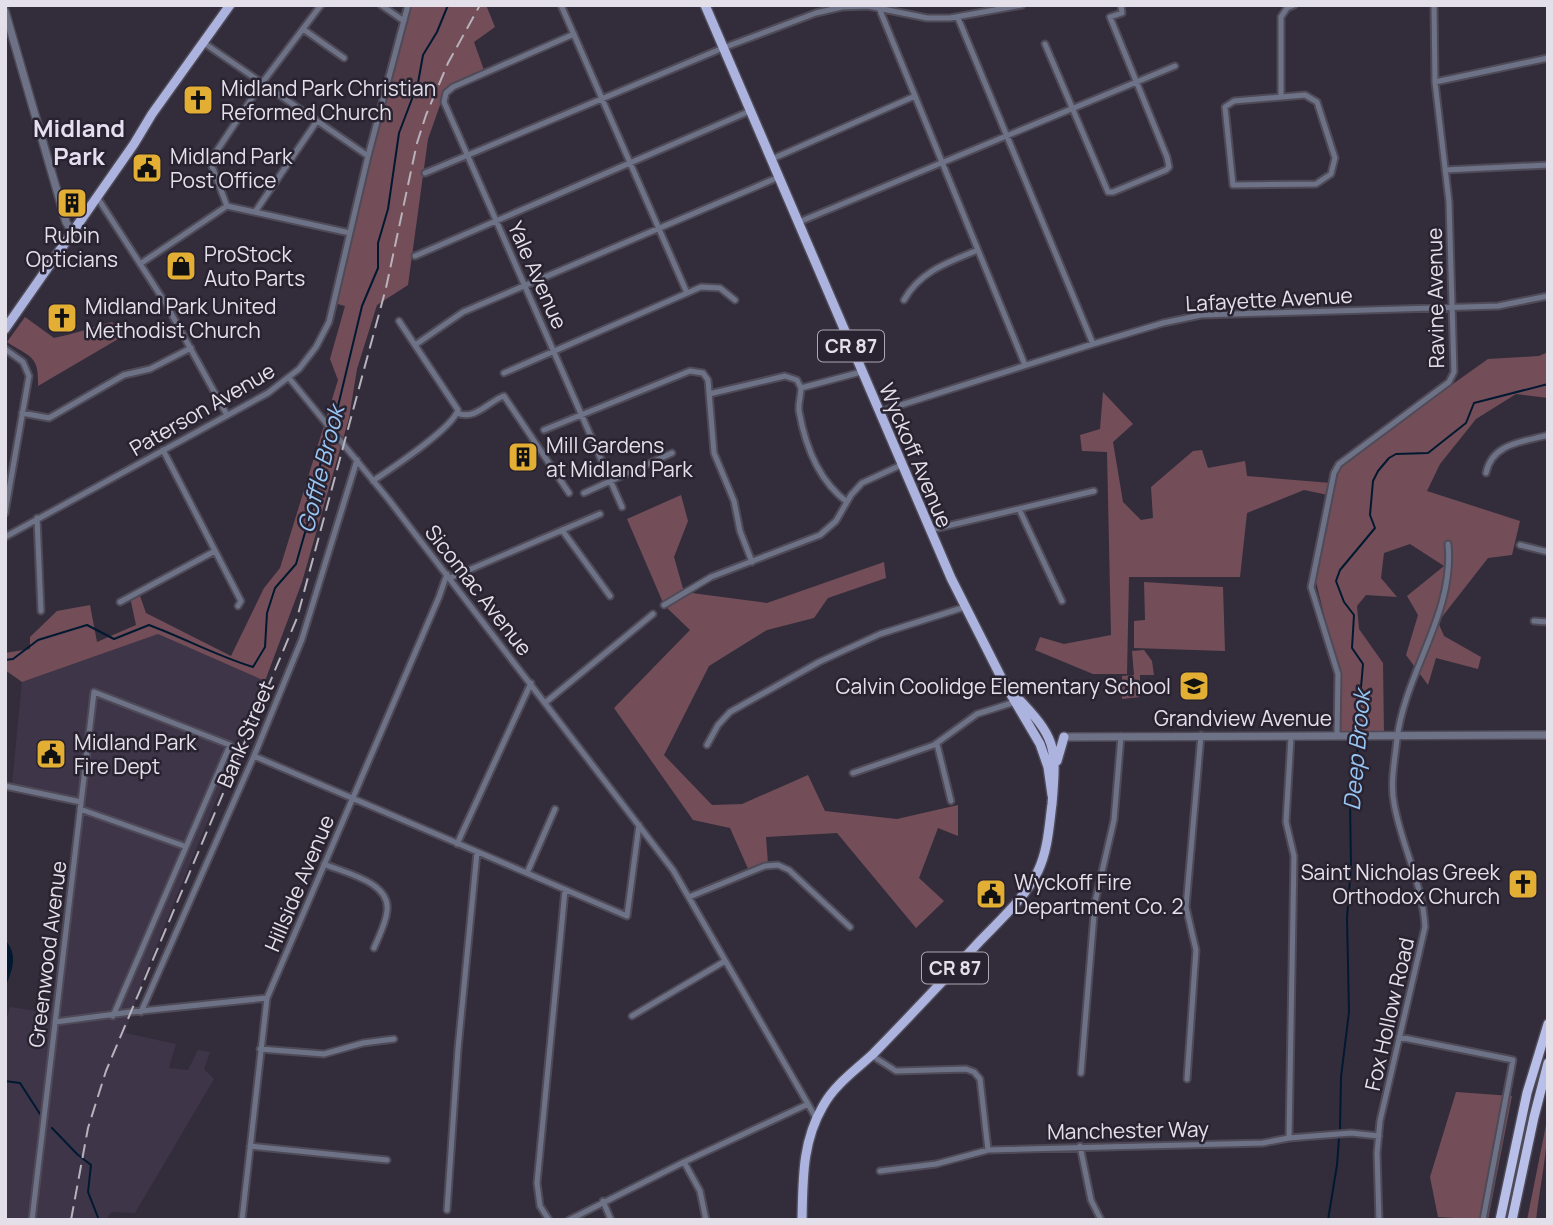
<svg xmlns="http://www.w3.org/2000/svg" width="1553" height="1225" font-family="Manrope,sans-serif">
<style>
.built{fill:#3e3549}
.green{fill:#734e58}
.water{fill:#001931}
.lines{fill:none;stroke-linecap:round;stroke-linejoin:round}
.stream{stroke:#001931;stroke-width:2}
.minor-casing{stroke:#4f4a57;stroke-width:9}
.tertiary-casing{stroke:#4f4a57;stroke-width:10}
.primary-casing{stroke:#4f4a57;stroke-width:12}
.trunk-casing{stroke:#4f4a57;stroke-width:12}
.minor{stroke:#6e7287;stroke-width:5}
.tertiary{stroke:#6e7287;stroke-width:7}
.primary{stroke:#abb3de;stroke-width:9}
.trunk{stroke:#b8c0ea;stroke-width:9}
.rail{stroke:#b7b2bc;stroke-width:2;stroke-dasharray:14 7;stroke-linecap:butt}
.labels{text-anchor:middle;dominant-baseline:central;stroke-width:5;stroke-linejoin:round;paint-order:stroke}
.shield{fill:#292331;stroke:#aca7b2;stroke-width:2}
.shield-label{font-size:19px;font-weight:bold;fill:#e4e0e9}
.poi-label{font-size:21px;fill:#e4e0e9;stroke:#292331;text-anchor:start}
.street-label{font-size:21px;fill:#e4e0e9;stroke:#292331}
.water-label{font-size:23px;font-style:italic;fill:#97c5f4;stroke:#292331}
.quarter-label{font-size:24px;font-weight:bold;fill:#e6def1;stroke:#292331}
</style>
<rect width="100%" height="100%" fill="#332d3b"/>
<!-- built -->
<path class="built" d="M158,634L265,681L144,976L125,1033L176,1044L169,1068L188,1070L198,1050L210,1052L204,1069L214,1079L135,1213L111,1212L106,1220H5V1024L10,1007L50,1013L63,942L80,800L12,784L22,682Z"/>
<!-- green -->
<path class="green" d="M408,5H486L495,27L474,42L485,73L445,91L428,139L408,285L377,305L357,369L349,418L302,582L265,681L158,634L22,682L5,670V653L30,649V637L57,611L90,605L97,642L136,625L130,597L139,593L146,613L231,656L264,588L280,568L338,380L330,359L345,306L334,303Z
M25,317L54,338C75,334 92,327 112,322L125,335L38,386C39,355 31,358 7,342Z
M1548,352V398L1516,394L1476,419L1440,464L1427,491L1520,521L1512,555L1488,558L1438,622L1444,636L1481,657L1478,669L1436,658L1428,685L1406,655L1418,615L1407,596L1444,566L1410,544L1384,553L1381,578L1397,597L1366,595L1357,606L1359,629L1383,663L1384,735H1339L1337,667L1313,570L1328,495L1304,490L1247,513L1240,577H1129L1127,674H1093L1035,650L1040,637L1064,644L1111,635L1107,452L1082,451L1080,435L1100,429L1103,392L1133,424L1113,442L1123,502L1141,520L1153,518L1151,487L1193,451L1202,450L1208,468L1245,461L1247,476L1331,483L1343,462L1488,359L1539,356Z
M681,495L688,521L674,557L684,592L767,603L884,562L886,578L828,598L814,618L767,630L709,666L664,755L712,805L742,804L808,775L825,811L897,819L958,805V836L938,828L919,878L944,901L916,928L837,833L766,837L768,864L749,871L730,828L693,820L614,708L690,630L664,605L627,519Z
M1144,582L1223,587L1225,651L1134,648V621L1145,620Z
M1144,650L1152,661L1154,675H1140V697L1122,699V676L1134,675L1132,651Z
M1456,1092L1512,1096L1488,1220L1438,1217L1430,1177Z
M1548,1115C1548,1150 1540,1185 1536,1220H1527Z"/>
<!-- water -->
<path class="water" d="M5,940C19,955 12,971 5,988Z"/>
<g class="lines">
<!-- stream -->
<path class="stream" d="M333,427L362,306L378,268V243L388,209L399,133L418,83L423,55L437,32L448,5
M5,660L13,659L38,640L87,625L114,639L149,625C184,638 217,656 253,667L265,647L267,613L275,588L296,564L314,501L321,460L331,432
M1357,734L1363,664L1352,648L1354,615L1344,602L1336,581L1340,570L1375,528L1370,515L1373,481L1378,471L1389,458L1396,454L1428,453L1466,423L1474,403L1548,384
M5,1081L20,1083L40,1114
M52,1128L77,1154L91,1165L88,1192L99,1220
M1340,1129L1341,1077L1349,1012L1347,918L1351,866L1350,801L1358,763L1357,740
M1328,1220L1337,1165L1339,1138"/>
<!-- minor casing -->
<g class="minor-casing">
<path id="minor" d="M381,5L404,21
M561,5L687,293
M879,8L1025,365
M958,18L1093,344
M303,29L344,58
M574,34L453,87L446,93L444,102L622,507
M204,43L368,156
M1045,44L1108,192H1113L1166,170L1169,167L1167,157L1110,17L1122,13L1121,5
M1435,82L1548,58
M1305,95L1317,102L1335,158L1331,174L1316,184L1233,185L1225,107L1234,101Z
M1281,97V17L1287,8L1294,5
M772,159L915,96
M1445,170L1548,165
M425,173L723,48L816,13L842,7L868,6L927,18H950L1022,5
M97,197L166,304L227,415
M227,206L210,161L262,83L321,5
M255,212L317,121
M799,222L1175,66
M415,256L750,111
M140,264L227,206L350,233
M904,300C920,271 949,262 978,250
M415,345L463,312L779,177
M5,349L23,362L29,376L5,513
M504,373L701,287L720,288L735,300
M289,378L389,500L673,870L816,1118
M801,388C801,396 798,403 799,411C805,445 819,481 847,502
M801,388L861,372
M709,394L785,376L797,380L801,388
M879,412L1093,344L1163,323L1201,315L1498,306L1548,296
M22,413L49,418L124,375L150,369L191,348
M457,413C475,421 489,401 504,396L569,493
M544,430L690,371L703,373L708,380L714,453L734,501L740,531L752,562
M163,450L241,601L238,606
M1486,473C1492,443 1523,442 1548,435
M373,481C392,468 452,429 458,410L399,321
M584,493L672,453
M1019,509L1062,601
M37,518L41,611
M562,530L610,596
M930,530L1094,491
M5,537L268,393L299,369L316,347L329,322L368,156L408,5
M1520,545L1548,552
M450,578L600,514
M120,602L215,551
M664,605L711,577L820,535L836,521L851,495L862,483L901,465
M1534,621L1548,622
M546,702L653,614
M1337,736L1338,674L1311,587L1334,473L1339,464L1449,382L1454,372L1449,202L1435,82L1434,5
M937,744L951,801
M707,745L718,725L730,712L819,662L880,634L965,607
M254,756L627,916L639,825
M853,773L934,745L977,714L1015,702
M5,786L81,802
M80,809L184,846
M457,844L531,683
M324,864C345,873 391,882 387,911C386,923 379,936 374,948
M527,873L555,809
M689,897L765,866L778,865L789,870L850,927
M141,1012L254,756L302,639L357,460
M632,1016L725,961
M55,1022L131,1012L267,998
M1399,1037L1513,1060L1483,1220
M260,1049L324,1054L363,1043L394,1039
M871,1055L896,1071L966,1069L974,1072L980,1079L988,1150
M1081,1073L1095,902L1114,820L1121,736
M1187,1079L1196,950L1186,907L1201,735
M1289,1138L1294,856L1286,822L1291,737
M250,1146L387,1160
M1080,1146L1091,1200L1101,1220
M684,1162L700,1191L706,1220
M880,1171L936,1164L988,1150L1263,1143L1289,1138L1351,1133L1379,1136
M603,1201L611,1220
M447,1210L458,1049L477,852
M32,1220L94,692L230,745L113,1016
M242,1220L267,998L439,597L447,574
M549,1220L540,1206L537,1183L565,890
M569,1220L684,1162L808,1104
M1379,1220L1377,1153L1380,1121L1425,927C1423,884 1401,845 1394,803C1390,783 1395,759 1397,739C1405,672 1455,613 1448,544"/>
</g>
<!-- tertiary casing -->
<g class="tertiary-casing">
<path id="tertiary" d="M5,11L66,222L72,232
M1064,737L1548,735"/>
</g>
<!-- primary casing -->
<g class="primary-casing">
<path id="primary" d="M705,5L951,578L1003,681L1040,744L1048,767L1052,795
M5,329L134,144L152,114L230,5
M1057,761L1064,737
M802,1220C803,1179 802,1142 823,1106C835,1084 856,1070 874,1053C910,1016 945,979 980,941C1000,920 1025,898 1038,871C1048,850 1049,826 1052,804C1057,745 1056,738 1015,695"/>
</g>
<!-- trunk casing -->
<g class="trunk-casing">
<path id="trunk" d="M1500,1220L1527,1093L1548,1024
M1512,1220L1534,1117L1548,1063"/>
</g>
<!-- minor -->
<use href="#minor" class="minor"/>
<!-- tertiary -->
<use href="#tertiary" class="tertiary"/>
<!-- primary -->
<use href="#primary" class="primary"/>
<!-- trunk -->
<use href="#trunk" class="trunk"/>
<!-- rail -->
<path class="rail" d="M71,1220L88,1128L106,1071L297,618L386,288L417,143L426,115L448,63L480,5"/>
</g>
<!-- icons -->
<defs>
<g id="church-square" transform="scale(1.575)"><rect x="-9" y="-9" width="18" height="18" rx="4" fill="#e2ae34" stroke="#292331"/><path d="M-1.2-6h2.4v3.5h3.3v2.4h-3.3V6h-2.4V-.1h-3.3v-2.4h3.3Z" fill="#111"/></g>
<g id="civic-square" transform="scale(1.575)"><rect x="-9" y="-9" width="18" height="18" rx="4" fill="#e2ae34" stroke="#292331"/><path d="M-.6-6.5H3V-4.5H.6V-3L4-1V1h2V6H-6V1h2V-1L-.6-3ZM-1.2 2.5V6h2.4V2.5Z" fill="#111"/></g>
<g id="building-square" transform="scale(1.575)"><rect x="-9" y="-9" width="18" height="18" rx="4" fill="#e2ae34" stroke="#292331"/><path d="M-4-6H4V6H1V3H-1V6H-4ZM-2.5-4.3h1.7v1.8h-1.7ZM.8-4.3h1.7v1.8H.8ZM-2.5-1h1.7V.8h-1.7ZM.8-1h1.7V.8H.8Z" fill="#111"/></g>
<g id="shop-square" transform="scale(1.575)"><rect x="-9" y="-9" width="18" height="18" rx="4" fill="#e2ae34" stroke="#292331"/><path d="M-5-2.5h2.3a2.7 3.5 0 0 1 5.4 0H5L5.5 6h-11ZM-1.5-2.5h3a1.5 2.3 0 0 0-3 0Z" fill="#111"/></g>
<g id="school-square" transform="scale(1.575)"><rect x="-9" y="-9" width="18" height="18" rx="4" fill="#e2ae34" stroke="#292331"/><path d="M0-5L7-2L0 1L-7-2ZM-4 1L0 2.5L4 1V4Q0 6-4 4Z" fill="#111"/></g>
</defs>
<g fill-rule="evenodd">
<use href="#church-square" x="198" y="100"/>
<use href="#civic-square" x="147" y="168"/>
<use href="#building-square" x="72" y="203"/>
<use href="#shop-square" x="181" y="266"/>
<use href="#church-square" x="62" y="318"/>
<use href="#building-square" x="523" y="457"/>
<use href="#school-square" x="1194" y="686"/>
<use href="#civic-square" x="51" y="754"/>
<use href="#church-square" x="1523" y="884"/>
<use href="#civic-square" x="991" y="894"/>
</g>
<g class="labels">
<!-- shield labels -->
<g class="shield">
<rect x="818" y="330.5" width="66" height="31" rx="5"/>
<rect x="922" y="952.5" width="66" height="31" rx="5"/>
</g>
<g class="shield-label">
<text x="851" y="346">CR 87</text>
<text x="955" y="968">CR 87</text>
</g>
<!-- poi labels -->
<g class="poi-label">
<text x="221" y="88">Midland Park Christian<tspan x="221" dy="24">Reformed Church</tspan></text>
<text x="170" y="156">Midland Park<tspan x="170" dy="24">Post Office</tspan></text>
<text x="72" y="235" text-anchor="middle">Rubin<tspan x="72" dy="24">Opticians</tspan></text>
<text x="204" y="254">ProStock<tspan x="204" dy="24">Auto Parts</tspan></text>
<text x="85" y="306">Midland Park United<tspan x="85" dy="24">Methodist Church</tspan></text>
<text x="546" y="445">Mill Gardens<tspan x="546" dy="24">at Midland Park</tspan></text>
<text x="1171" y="686" text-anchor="end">Calvin Coolidge Elementary School</text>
<text x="74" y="742">Midland Park<tspan x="74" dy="24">Fire Dept</tspan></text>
<text x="1500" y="872" text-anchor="end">Saint Nicholas Greek<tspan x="1500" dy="24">Orthodox Church</tspan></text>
<text x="1014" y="882">Wyckoff Fire<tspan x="1014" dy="24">Department Co. 2</tspan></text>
</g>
<!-- street labels -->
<g class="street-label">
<text transform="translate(538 275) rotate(66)">Yale Avenue</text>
<text transform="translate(1435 298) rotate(-91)">Ravine Avenue</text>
<text transform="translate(1269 299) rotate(-3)">Lafayette Avenue</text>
<text transform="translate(202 409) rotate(-30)">Paterson Avenue</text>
<text transform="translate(916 455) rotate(67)">Wyckoff Avenue</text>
<text transform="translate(479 590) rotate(52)">Sicomac Avenue</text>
<text x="1243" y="718">Grandview Avenue</text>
<text transform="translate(245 734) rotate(-67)">Bank Street</text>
<text transform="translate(299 883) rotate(-67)">Hillside Avenue</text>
<text transform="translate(47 954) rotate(-83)">Greenwood Avenue</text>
<text transform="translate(1389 1014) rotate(-77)">Fox Hollow Road</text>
<text transform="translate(1128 1130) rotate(-1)">Manchester Way</text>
</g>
<!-- water labels -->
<g class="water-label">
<text transform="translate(320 469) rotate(-76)">Goffle Brook</text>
<text transform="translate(1356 750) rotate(-85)">Deep Brook</text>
</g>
<!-- quarter labels -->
<g class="quarter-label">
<text x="79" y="127">Midland<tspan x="79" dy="28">Park</tspan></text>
</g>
</g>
<!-- border -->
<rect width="1553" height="1225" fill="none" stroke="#e4e0e9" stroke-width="14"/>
</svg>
